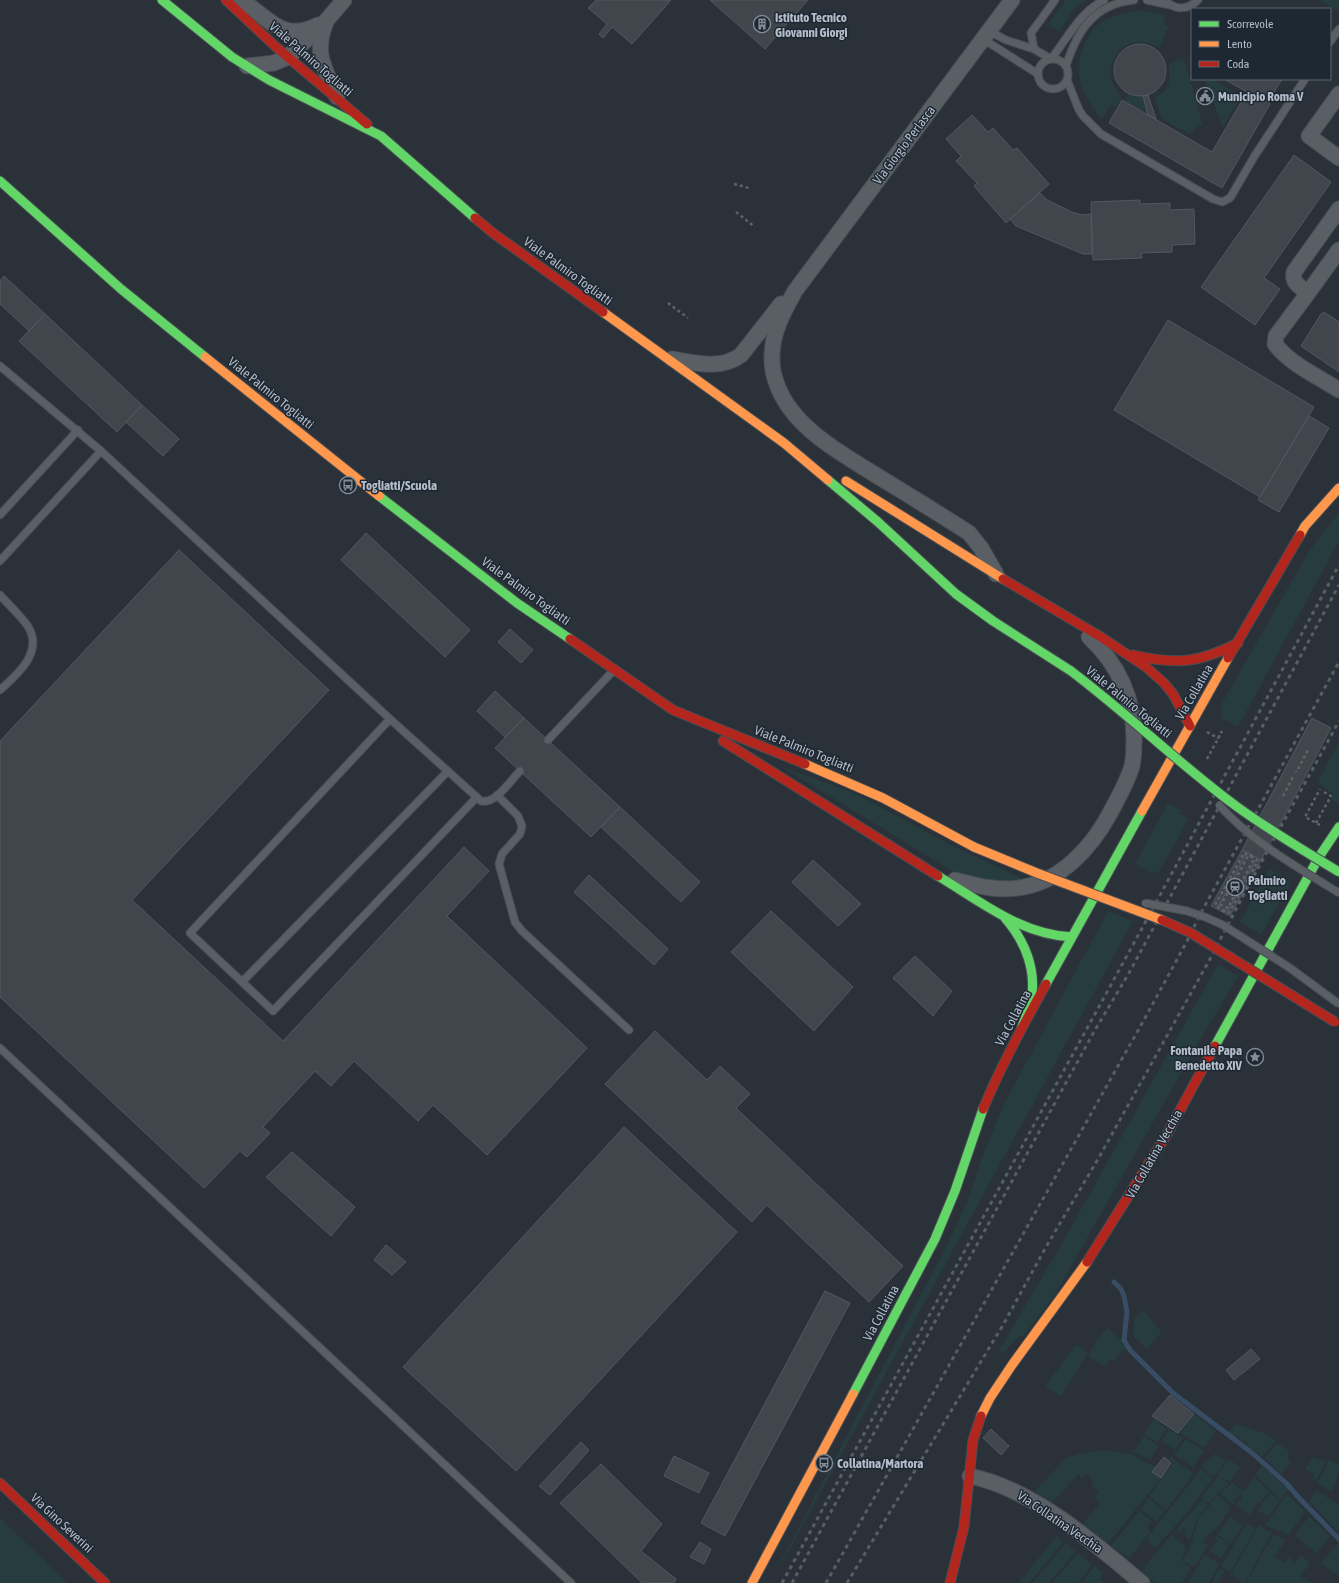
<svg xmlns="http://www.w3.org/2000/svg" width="1339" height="1583" font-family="'Asap Condensed',sans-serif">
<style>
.green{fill:#273c3e}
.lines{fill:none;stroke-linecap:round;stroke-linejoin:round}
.stream{stroke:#384c63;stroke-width:5}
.building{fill:#41464d;stroke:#52585f}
.lane-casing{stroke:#484d53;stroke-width:9}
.street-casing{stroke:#484d53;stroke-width:17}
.fast-casing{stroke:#484d53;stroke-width:11}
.slow-casing{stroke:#484d53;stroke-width:11}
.jam-casing{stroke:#484d53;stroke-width:11}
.path{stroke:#5d646a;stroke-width:2.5;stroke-dasharray:3 3;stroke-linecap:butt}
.lane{stroke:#5a5f66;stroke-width:7}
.street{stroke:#5a5f66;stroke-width:15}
.fast{stroke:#63d668;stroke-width:9}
.slow{stroke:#ff974d;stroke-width:9}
.jam{stroke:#b3261e;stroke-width:9}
.rail{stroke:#595e64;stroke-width:3;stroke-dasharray:4 4;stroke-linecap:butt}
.lane-bridge-casing{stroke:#484d53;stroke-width:9;stroke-linecap:butt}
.fast-bridge-casing{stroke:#484d55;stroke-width:11;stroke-linecap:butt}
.slow-bridge-casing{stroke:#484d55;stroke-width:11;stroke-linecap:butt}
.jam-bridge-casing{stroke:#484d55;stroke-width:11;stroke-linecap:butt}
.lane-bridge{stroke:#5a5f66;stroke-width:7}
.fast-bridge{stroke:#63d668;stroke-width:9}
.slow-bridge{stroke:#ff974d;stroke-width:9}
.jam-bridge{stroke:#b3261e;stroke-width:9}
.labels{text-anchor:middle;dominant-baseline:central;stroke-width:3;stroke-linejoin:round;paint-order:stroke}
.poi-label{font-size:13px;font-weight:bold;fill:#b4bdc9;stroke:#1d2833;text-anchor:start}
.street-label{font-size:13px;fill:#b4bdc9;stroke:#1d2833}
</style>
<rect width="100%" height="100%" fill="#2a3138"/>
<!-- green -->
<path class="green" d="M1066,0H1086L1074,9L1059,32L1048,24Z
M1319,0H1339L1338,11Z
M1139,10L1165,15L1163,24L1168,27L1160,48C1143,39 1123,40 1114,59C1111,67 1110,76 1113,84C1115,89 1119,93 1122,97L1115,107L1111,105L1102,119C1081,95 1071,72 1086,41C1088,37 1090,31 1094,28C1106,16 1123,13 1139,10Z
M1184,59L1203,125L1195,128L1190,135L1161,118L1155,97C1171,90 1170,80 1169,63Z
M1204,79H1212L1241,96L1223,127Z
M1129,93L1143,96L1148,115L1124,101Z
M1339,513V541L1238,727L1221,718L1222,703L1308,553L1320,536Z
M1339,742V803L1332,800L1334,794L1324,788L1318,782Z
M782,767L854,793L953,846L1027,881L1015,884L974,880L952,871Z
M1168,803L1181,810L1179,813L1189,819L1158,873L1154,871L1152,874L1135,864Z
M1269,869L1291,882L1261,935L1240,922Z
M1108,911L1133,921L782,1563H780L947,1245L968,1200L984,1152L1005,1102Z
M1218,964L1238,976L1201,1038L1056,1293L1025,1334L1017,1338L1004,1353L999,1350L1060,1247Z
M1143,1310L1162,1332L1147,1349L1134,1336V1319Z
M1108,1328L1122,1341L1121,1343L1126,1348L1114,1360H1110L1105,1367L1088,1356L1096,1341Z
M1076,1344L1088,1353L1061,1396L1045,1387Z
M1195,1414L1216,1431L1204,1448L1180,1433Z
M1154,1419L1167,1429L1157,1443L1144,1434Z
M1236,1424L1267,1434L1276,1441L1262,1457L1239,1437L1227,1433Z
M1169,1429L1183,1438L1175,1450L1161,1441Z
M1144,1436L1159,1446L1150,1460L1136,1453L1134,1451Z
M1186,1439L1204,1451L1193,1467L1174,1455Z
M1277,1443L1288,1450V1460L1292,1461L1281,1474L1264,1458Z
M1105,1450L1131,1454L1156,1467L1161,1478L1108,1544L1083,1524L1100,1503L1094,1497L1098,1492L1091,1485L1093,1483L1088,1474L1082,1478L1079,1474L1052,1503L1035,1491L1066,1458L1079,1454Z
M1214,1454L1227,1460L1214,1477L1201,1467Z
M1171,1457L1194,1474L1166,1510L1149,1496L1173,1463L1168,1459Z
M1313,1457L1326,1462L1316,1481L1312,1479L1314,1474L1305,1469Z
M1229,1459L1240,1467L1230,1482L1217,1475Z
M1329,1460L1339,1465V1471L1332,1492L1317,1483Z
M1262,1466L1289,1489L1281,1500L1255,1475Z
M1201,1469L1213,1478L1187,1513L1155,1548L1146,1539Z
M1218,1476L1229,1483L1209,1503L1202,1499L1203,1495Z
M1254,1477L1270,1492L1260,1503L1258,1502L1250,1515L1236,1505L1242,1497L1240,1494L1233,1502L1234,1503L1233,1505L1220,1494L1232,1482L1242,1491H1244Z
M1315,1491H1317L1339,1505V1533L1313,1505L1308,1504Z
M1271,1492L1280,1501L1268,1517L1258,1510Z
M1287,1494L1305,1511L1289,1535L1265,1525Z
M1218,1495L1231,1506L1218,1527L1212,1531L1203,1542L1208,1546L1194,1567L1183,1561L1192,1542L1198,1519Z
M1149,1498L1165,1511L1157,1522L1140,1509Z
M1202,1500L1208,1504L1197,1519L1190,1540L1184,1534L1186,1530L1183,1528L1179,1532L1176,1530Z
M1139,1511L1152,1521L1147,1528L1151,1531L1130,1558L1111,1546Z
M1230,1516L1243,1526L1230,1545L1218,1535Z
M1309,1516L1330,1536L1316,1554L1295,1535Z
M0,1518L62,1577L68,1583H0Z
M1247,1523L1256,1529L1230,1572L1221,1566Z
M1259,1525L1272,1533L1245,1583H1242L1231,1574Z
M1172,1534L1186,1547L1182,1561L1191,1568L1182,1583H1155L1141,1571Z
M1274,1534L1285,1540L1275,1557L1284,1562L1288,1557L1295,1562L1301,1555L1310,1562L1301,1577L1312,1583H1246Z
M1057,1536L1063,1542L1029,1583H1018Z
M1217,1536L1229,1545L1221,1558L1209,1550L1218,1541L1214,1538Z
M1066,1543L1076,1552L1049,1583H1032Z
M1338,1544H1339V1576L1320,1563Z
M1078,1553L1092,1565L1078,1583H1052Z
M1205,1554L1219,1564L1209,1583H1188Z
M1095,1566L1104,1573L1100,1579L1105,1583H1081Z
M1220,1568L1225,1571L1219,1581L1222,1583H1211Z"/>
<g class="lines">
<!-- stream -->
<path class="stream" d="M1114,1282L1121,1289L1124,1296L1127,1312L1124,1340L1130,1350L1173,1393L1251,1452L1286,1483L1300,1499L1339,1539"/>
</g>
<!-- building -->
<path class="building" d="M596,0H671L632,44L612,27L603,38L599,34L607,24L588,8Z
M710,0H808L765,49Z
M1114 70a26 26 0 1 1 52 0a26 26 0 1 1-52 0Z
M1224,79H1282L1268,102L1270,104L1222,188L1109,123L1122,100L1212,152L1247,92Z
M1148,95L1156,119L1148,115L1143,96Z
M972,115L988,132L993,128L1013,150L1017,148L1049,184L1006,223L974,186L977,183L956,161L961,156L946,139Z
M1294,155L1331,182L1264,278L1280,289L1255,325L1201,287Z
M1040,193L1047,200L1072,212L1082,215L1091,214L1092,254H1083L1016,226L1010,219Z
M1140,200V204L1170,203V210L1194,209L1195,244L1172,245V252L1141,253L1142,258L1093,260L1091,202Z
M4,276L45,314L29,331L0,304V281Z
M1324,312L1339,322V372L1301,346L1321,314Z
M45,314L142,405L117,432L19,341Z
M1168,320L1314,407L1260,497L1114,410Z
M142,405L179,439L163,456L126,422Z
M1309,416L1329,428L1279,512L1258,500Z
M366,533L470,630L445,657L341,560Z
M179,550L329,690L132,900L283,1041L464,847L489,871L447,916L587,1048L487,1155L433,1105L418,1121L354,1061L331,1086L315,1071L263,1127L270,1133L247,1157L240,1151L204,1188L0,997V741Z
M510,629L533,650L521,663L498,642Z
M495,691L524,718L505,737L477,711Z
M524,718L620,807L591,837L495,748Z
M1312,718L1331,728L1261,860L1242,850Z
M620,807L700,882L681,902L601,827Z
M1242,850L1247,852L1217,909L1211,906Z
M1247,852L1257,858L1226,914L1217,909Z
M1257,858L1261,860L1230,916L1226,914Z
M813,860L861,904L838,926L792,882Z
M589,875L668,949L654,965L574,892Z
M771,911L853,987L814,1031L731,952Z
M915,956L952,991L933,1016L893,978Z
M655,1031L707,1080L720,1066L750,1094L736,1108L903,1266L869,1302L767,1205L752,1222L605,1084Z
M624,1127L737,1232L516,1471L403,1367Z
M292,1152L355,1207L331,1236L266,1177Z
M386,1245L406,1262L392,1275L374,1260Z
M825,1291L850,1303L725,1536L701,1523Z
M1251,1349L1260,1359L1234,1380L1226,1370Z
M1170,1395L1194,1414L1178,1433L1152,1416Z
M991,1429L1009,1446L1001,1455L983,1438Z
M581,1442L589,1450L550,1495L539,1486Z
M674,1456L709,1473L699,1493L664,1476Z
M1164,1457L1171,1463L1161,1478L1152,1472Z
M601,1464L662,1524L641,1551L676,1579L674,1583H642L560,1503Z
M700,1542L711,1549L704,1564L690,1557Z"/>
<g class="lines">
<!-- lane casing -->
<g class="lane-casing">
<path id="lane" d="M1147,0L1170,5
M1165,0C1175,11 1188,10 1198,0
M989,31L1006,40L1034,49L1051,59C1067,39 1080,12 1104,0
M983,39L1038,74
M1330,42L1339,29
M1034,49L1031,33L1055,0
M1038 74a15 15 0 1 1 30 0a15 15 0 1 1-30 0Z
M1066,66C1077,31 1094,4 1134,0
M1067,80L1079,110L1083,116L1101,134L1213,199L1222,202L1230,198L1254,157L1305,79
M0,366L101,451L390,719L481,801C496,804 510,781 520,771
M0,515L78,430
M0,561L101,451
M0,595C9,605 19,614 27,625C45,651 18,674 0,690
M390,719L190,933L273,1011L477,797
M548,740L613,671
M497,795L518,816L522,826L520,834L502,854L499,864L515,922L522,931L629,1030
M242,982L448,771
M0,1048L571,1583"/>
</g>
<!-- street casing -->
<g class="street-casing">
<path id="street" d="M240,0C269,16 280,44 318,25
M326,22C313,54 325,68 337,97
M247,66L274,63L288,57L326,21L344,0
M1339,94L1309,136L1339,158
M1339,209L1294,272C1292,284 1300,286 1308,293L1339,250
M1308,293L1276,336L1275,344C1290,364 1317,376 1339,390
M672,359C695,363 721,370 741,355L781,304
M996,574L981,548L969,533C935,511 900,490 866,469C842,454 815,438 796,416C782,400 771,378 772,356C772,332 784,311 795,291L1012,0
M955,880C978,886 1000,892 1024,887C1061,880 1091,848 1109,815C1117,800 1127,783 1132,766C1134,757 1134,748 1134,739C1134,698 1119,665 1089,637
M970,1476C1033,1489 1093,1542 1142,1583"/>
</g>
<!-- fast casing -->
<g class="fast-casing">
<path id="fast" d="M162,0L232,57L269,80L381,136L475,218
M0,181L121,289L205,357
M828,480L878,522L956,594L993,621L1071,671
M379,496L517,603L570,639
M938,876C980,901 1021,935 1072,937
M1005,918C1025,941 1037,970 1031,1001C1029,1010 1025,1018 1022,1027
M1046,984L1142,811
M1215,1046L1319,857L1339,827
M853,1394L935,1239L955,1191L983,1109"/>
</g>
<!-- slow casing -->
<g class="slow-casing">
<path id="slow" d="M603,312L784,443L828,480
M205,357L379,496
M846,481L1003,579
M1300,535L1305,526L1339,488
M805,764L883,798L974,847
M1142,811L1228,658
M981,1416L990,1398L1012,1365L1087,1262
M752,1583L853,1394"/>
</g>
<!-- jam casing -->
<g class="jam-casing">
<path id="jam" d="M226,0L276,47L367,124
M475,218L493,233L603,312
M1003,579L1101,637L1146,667L1164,683L1173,694L1190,726
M570,639L673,710L805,764
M1133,655C1176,665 1199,663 1238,643
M1228,658L1300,535
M723,741L938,876
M983,1109C1001,1066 1023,1025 1046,984
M1087,1262L1166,1136L1215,1046
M0,1483L105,1583
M950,1583L964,1527L973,1440L981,1416"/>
</g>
<!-- path -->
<path class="path" d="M734,184L749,188
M736,212L755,227
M668,303L688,318
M1207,732L1218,738L1222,731
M1207,759L1220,735
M1298,769L1308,750
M1296,772V771
M1283,796L1293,777
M1316,823L1331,796L1324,792
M1320,825L1305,817L1320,789
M1251,854L1250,857L1248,856L1221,905L1228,908L1254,859
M1223,910L1229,913L1258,861L1252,857L1253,856
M1222,912L1223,910L1215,905L1244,853L1252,857"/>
<!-- lane -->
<use href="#lane" class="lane"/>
<!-- street -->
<use href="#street" class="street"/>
<!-- fast -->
<use href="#fast" class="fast"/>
<!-- slow -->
<use href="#slow" class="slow"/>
<!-- jam -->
<use href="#jam" class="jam"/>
<!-- rail -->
<path class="rail" d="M782,1583L1140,932L1339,565
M792,1583L973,1252L1095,1030L1129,973L1339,585
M826,1583L1140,1027L1185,945L1202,911L1339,662
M847,1583L1003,1325L1046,1247L1098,1159L1210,959L1245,892L1339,721"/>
<!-- lane-bridge casing -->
<g class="lane-bridge-casing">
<path id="lane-bridge" d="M1219,805C1253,843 1296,866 1339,893
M1145,903L1187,911L1205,917L1223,925L1290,968L1339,1004"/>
</g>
<!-- fast-bridge casing -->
<g class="fast-bridge-casing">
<path id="fast-bridge" d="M1071,671C1128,714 1179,764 1236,806C1269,830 1304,851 1339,872"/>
</g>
<!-- slow-bridge casing -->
<g class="slow-bridge-casing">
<path id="slow-bridge" d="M974,847L1037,873L1162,920"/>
</g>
<!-- jam-bridge casing -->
<g class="jam-bridge-casing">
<path id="jam-bridge" d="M1162,920L1191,933L1335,1022"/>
</g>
<!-- lane-bridge -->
<use href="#lane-bridge" class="lane-bridge"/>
<!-- fast-bridge -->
<use href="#fast-bridge" class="fast-bridge"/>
<!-- slow-bridge -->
<use href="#slow-bridge" class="slow-bridge"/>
<!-- jam-bridge -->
<use href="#jam-bridge" class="jam-bridge"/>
</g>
<!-- icons -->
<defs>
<g id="building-ring" transform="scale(0.9)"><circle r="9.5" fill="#1d2833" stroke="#848c96" stroke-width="1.5"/><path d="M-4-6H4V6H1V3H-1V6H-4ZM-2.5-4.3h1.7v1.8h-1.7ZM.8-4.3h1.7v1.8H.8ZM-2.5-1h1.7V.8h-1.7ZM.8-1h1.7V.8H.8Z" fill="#848c96"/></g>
<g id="civic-ring" transform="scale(0.9)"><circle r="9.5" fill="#1d2833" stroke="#848c96" stroke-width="1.5"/><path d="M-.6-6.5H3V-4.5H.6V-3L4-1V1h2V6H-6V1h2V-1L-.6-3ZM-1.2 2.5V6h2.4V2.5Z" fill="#848c96"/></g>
<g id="bus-ring" transform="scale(0.9)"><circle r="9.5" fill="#1d2833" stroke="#848c96" stroke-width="1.5"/><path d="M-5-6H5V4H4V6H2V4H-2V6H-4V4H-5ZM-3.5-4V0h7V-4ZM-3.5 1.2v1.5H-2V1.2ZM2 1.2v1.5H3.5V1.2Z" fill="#848c96"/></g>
<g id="station-ring" transform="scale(0.9)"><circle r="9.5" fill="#1d2833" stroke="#848c96" stroke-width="1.5"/><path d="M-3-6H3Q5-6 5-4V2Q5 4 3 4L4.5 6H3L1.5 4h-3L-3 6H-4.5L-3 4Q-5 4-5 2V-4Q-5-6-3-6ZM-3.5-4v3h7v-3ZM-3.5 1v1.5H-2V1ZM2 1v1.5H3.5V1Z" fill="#848c96"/></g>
<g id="sight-ring" transform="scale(0.9)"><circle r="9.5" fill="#1d2833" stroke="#848c96" stroke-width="1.5"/><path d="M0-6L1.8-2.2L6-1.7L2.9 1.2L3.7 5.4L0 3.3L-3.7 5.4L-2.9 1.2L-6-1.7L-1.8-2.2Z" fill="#848c96"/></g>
</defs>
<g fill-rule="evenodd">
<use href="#building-ring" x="762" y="24"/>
<use href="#civic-ring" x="1205" y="96"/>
<use href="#bus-ring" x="348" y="485"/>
<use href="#station-ring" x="1235" y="887"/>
<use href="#sight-ring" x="1255" y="1057"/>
<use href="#bus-ring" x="824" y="1463"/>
</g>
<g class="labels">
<!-- poi labels -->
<g class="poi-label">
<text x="775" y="17">Istituto Tecnico<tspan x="775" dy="15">Giovanni Giorgi</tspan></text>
<text x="1218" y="96">Municipio Roma V</text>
<text x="361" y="485">Togliatti/Scuola</text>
<text x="1248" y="880">Palmiro<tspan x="1248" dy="15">Togliatti</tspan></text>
<text x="1242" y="1050" text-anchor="end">Fontanile Papa<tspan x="1242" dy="15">Benedetto XIV</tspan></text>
<text x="837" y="1463">Collatina/Martora</text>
</g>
<!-- street labels -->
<g class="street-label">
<text transform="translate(311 59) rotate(41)">Viale Palmiro Togliatti</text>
<text transform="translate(904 145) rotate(-53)">Via Giorgio Perlasca</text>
<text transform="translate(568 271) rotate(36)">Viale Palmiro Togliatti</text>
<text transform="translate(271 393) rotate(39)">Viale Palmiro Togliatti</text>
<text transform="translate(526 591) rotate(36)">Viale Palmiro Togliatti</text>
<text transform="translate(1194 692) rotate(-60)">Via Collatina</text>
<text transform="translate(1129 702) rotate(39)">Viale Palmiro Togliatti</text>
<text transform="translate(804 749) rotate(22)">Viale Palmiro Togliatti</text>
<text transform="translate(1013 1018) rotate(-62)">Via Collatina</text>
<text transform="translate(1154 1154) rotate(-60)">Via Collatina Vecchia</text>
<text transform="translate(881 1313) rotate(-62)">Via Collatina</text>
<text transform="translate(1060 1522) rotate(34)">Via Collatina Vecchia</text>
<text transform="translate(62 1523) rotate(43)">Via Gino Severini</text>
</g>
</g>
<!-- legend -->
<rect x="1191" y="8" width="140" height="72" fill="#1d2833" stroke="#59646f"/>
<rect x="1199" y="21" width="20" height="6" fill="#63d668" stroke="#59646f"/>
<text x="1227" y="28" font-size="12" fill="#b4bdc9">Scorrevole</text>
<rect x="1199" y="41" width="20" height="6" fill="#ff974d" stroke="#59646f"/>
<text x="1227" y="48" font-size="12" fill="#b4bdc9">Lento</text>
<rect x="1199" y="61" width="20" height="6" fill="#b3261e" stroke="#59646f"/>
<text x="1227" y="68" font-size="12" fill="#b4bdc9">Coda</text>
</svg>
